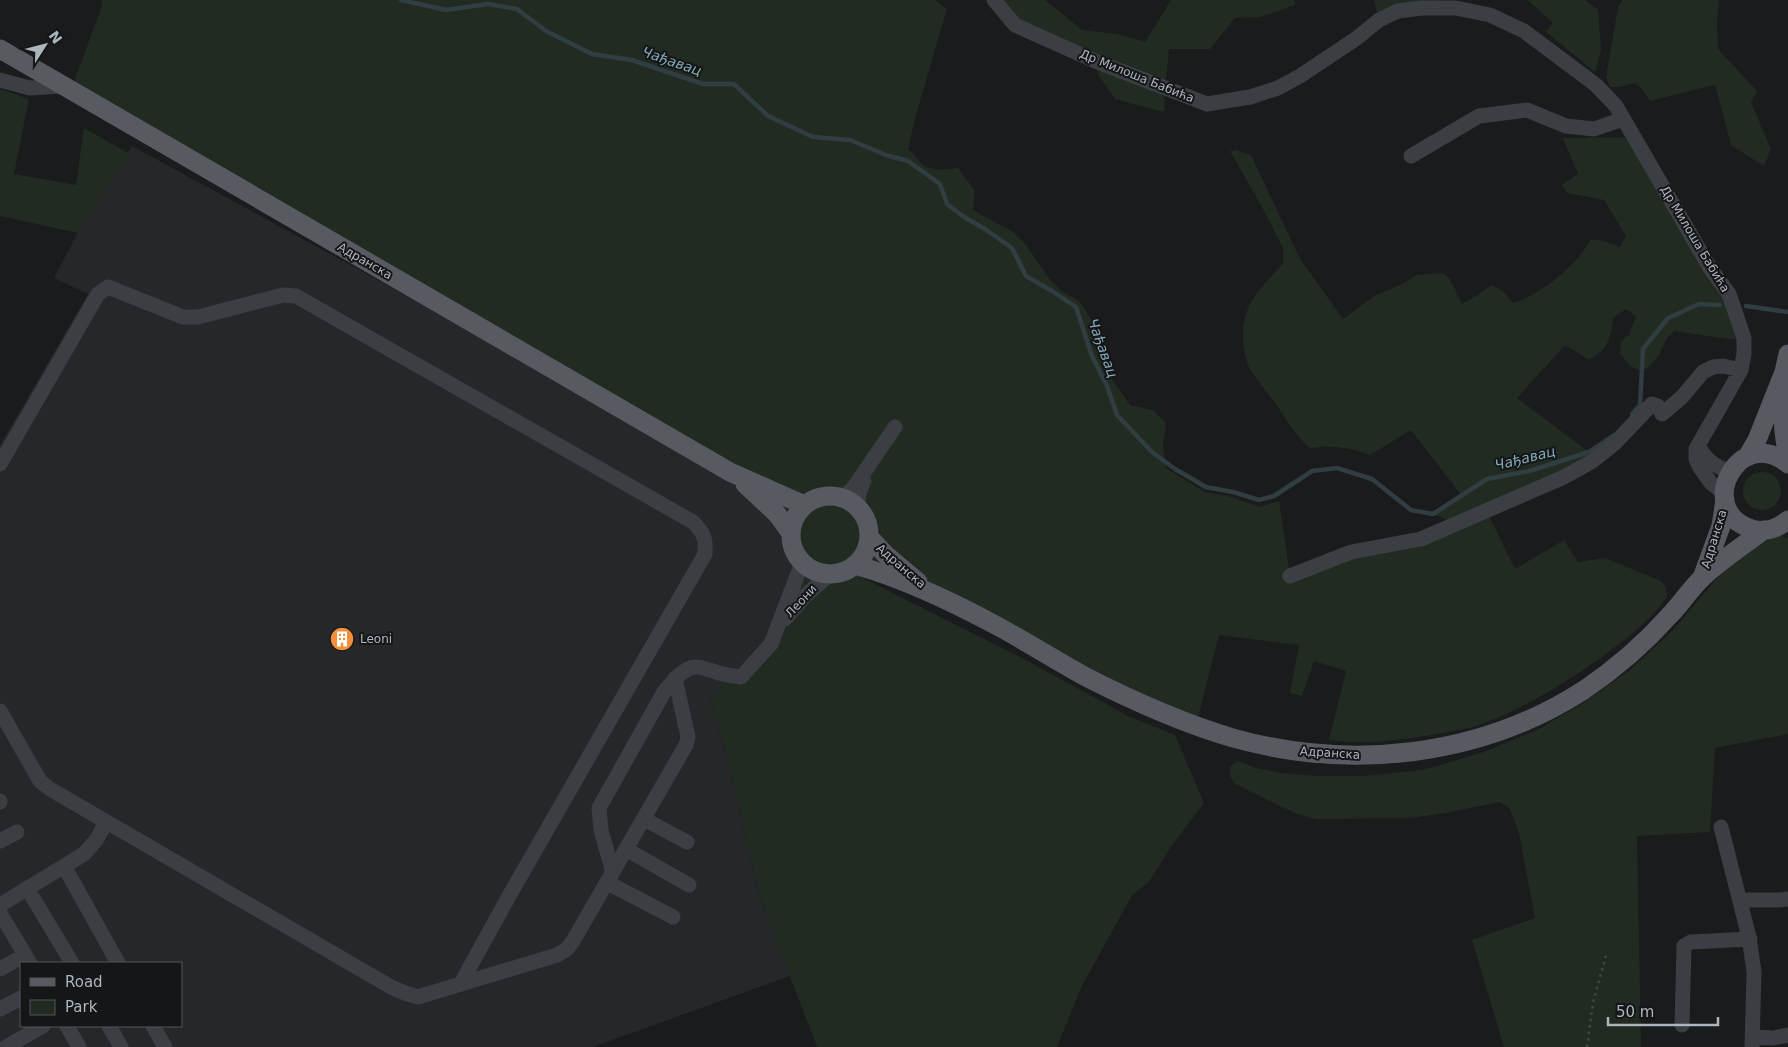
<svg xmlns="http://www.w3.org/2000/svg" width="1788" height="1047" font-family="'DejaVu Sans',sans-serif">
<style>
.built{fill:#26272a;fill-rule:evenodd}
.green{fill:#222b22}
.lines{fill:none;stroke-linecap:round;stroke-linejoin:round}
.stream{stroke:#303d41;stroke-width:4.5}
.path{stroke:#414549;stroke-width:2.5;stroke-dasharray:2.5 4;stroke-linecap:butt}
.minor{stroke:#3b3e42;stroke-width:15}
.major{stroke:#575b61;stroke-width:19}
.labels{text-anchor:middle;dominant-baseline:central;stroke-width:4;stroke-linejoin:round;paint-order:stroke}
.street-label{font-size:12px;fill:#adb5bc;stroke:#151618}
.poi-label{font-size:12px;fill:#adb5bc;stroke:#151618;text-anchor:start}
.water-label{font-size:14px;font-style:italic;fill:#84aab6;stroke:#151618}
</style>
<rect width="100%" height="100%" fill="#1a1b1d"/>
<!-- built -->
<path class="built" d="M132,146L730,472L791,540L794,553L802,563L772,641L710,698L729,767L760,898L790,976L593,1047H0V445L88,294L54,278L78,232ZM21,963H181V1026H21Z"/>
<!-- green -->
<path class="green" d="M102,0H935L947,9L915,118L908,150C914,152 915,157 919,161C930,173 944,169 958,168L975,191L973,210L1013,232L1026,245L1051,281L1063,292L1079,301L1092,320L1095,346L1106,371L1130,405L1153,410L1166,423L1163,447L1166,468L1205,492L1232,497L1259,507L1279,501L1290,575L1457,524L1433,514L1462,496L1411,430L1370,455C1347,447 1335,445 1310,448C1293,433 1288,421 1275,403C1267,392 1257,381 1250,369C1245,360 1244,349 1243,339C1241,305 1262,286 1283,264V248L1261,205L1230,151L1236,150L1251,155L1300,259L1343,319L1376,295L1402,284L1417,275L1443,273L1450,279L1462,304L1478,295L1491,285L1503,291L1513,303C1540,295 1578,265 1590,240H1601L1620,247L1626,236L1604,200L1567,193L1562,185L1578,174L1563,138L1634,137L1710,268L1744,338L1729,339L1674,331C1665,339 1666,341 1661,351C1657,360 1649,367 1642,372L1630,366L1620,353L1621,341L1629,335L1636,316L1626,309L1613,318C1611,339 1608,349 1589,360L1565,345L1517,398L1589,452L1591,462L1487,512L1515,569L1564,540L1578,562L1605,558L1661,581L1666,587L1667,597C1650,621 1626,639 1603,656C1564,684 1522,710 1476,726C1467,729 1456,730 1447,732C1409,739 1367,746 1329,740L1346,671L1314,661L1302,696L1290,693L1299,645L1219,635L1196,726L885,574L860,561C893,505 815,466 791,528L753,491L73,89L75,79L102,6Z
M994,0H1045L1082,30L1118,34L1145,42L1171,0H1294L1295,5L1261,17L1235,18L1210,49H1169L1165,88L1164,112L1115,99L1099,76L1095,61L1015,25Z
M1374,0H1435L1438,8L1379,20Z
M1528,0H1585L1598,10L1601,51L1595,72L1546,32L1553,23Z
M1622,0H1719L1717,23L1718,49L1757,91L1751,103L1771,149L1764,166L1731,145L1715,85L1650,101L1642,89L1635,83L1620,87H1610L1606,77L1618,7Z
M0,89L29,99L14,174L76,185L84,128L130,154L78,233L0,216Z
M1743 491a19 19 0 1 1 38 0a19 19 0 1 1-38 0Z
M798 536a32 32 0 1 1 64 0a32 32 0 1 1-64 0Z
M1778,535L1788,538V734L1715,748L1710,832L1637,836L1641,1047H1504L1472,940L1535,918L1519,833L1510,809L1500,802L1445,813L1411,818L1316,819L1297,814L1235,784L1230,776V766L1238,761L1256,768L1280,773L1318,776H1363L1423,770L1481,753L1537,730L1582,704L1630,670L1673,630L1731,562L1756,541Z
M802,563C817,574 830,577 847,570L1022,658L1130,717L1175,735L1204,803L1170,848L1149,882L1132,895L1081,988L1057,1047H817L760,898L729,767L710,698L772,641Z"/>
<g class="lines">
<!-- stream -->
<path class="stream" d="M401,0L446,10L488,4L517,9L546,31L592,54L632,60L703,84H734L768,116L813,137L850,140L886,155L908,161L940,184L947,204L964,217L985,229L1012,248L1026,276L1052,291L1076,307L1092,356L1107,386L1117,415L1152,452L1175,469L1206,487L1233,492L1259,500L1274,496L1312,471L1337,468L1372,479L1411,510L1433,514L1487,479L1529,471L1589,452L1614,435
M1746,306L1788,312
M1632,414L1640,405L1643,349L1668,318L1699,304L1720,305"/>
<!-- path -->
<path class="path" d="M1587,1047L1593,1003L1606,955"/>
<!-- minor -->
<path class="minor" d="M994,0L1015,25L1095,61L1207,104L1250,97L1278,88L1300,76L1357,38L1379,20L1398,11L1422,8H1456L1490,15L1524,31L1596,85L1616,106L1710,268L1729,294L1744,338V354L1741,370L1696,449V459L1699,466L1711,483L1724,493
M0,80L30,88L62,86
M1411,156L1479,116L1527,110L1566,126L1594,129L1623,119
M1698,445C1705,460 1715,466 1730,472
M0,464L98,294L108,287L183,317H198L283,295L296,296L693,522C704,533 706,538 705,554L509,896L461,983
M834,496L846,495L854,487L895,427
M860,510C856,499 859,492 864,481
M1290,576L1351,552L1421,539L1564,477L1591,462L1615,443L1652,404L1658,406L1662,414L1682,397L1703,372L1713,367L1723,366L1741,370
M785,619L806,595L829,575
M0,711L40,781L50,789L391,987L405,993L418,997L557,955L567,949L573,941L611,875L612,869L601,830L599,808L664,692C698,649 698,674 741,677L771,644L802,563
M0,802V801
M644,819L687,842
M1721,827L1749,937L1754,972L1752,1047
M0,841L17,832
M626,849L689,885
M64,866L118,963
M611,875L686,745L688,737L675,678
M608,883L673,917
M27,888L72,963
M1740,900H1780L1788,899
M0,905L84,854L97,839L106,822
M0,913L30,963
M0,969L25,955
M0,1009L21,998
M1682,1025L1684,946L1691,942L1750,939
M67,1026L79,1047
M109,1026L121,1047
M153,1026L165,1047
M1753,1037L1773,1038L1788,1035
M6,1047L43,1026"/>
<!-- major -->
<path class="major" d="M0,49L730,472L804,505
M1784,386C1783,410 1782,431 1788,455
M1747,457L1757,440L1784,372L1788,354
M1788,464C1739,423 1693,511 1752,529C1765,533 1778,528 1788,520
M745,484L777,514L790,532
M791 535a39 39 0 1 1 78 0a39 39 0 1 1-78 0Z
M869,537L886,555L918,582
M855,565C906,579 955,603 1001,628C1030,644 1057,661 1086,677C1133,701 1182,723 1233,738C1351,771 1480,757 1584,690C1615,669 1644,644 1669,616C1681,604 1690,589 1703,577C1721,560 1744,545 1764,530
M1702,578L1721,526L1725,500"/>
</g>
<!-- icons -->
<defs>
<g id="building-disc" transform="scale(1.25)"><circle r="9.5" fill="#f38e3b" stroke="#151618"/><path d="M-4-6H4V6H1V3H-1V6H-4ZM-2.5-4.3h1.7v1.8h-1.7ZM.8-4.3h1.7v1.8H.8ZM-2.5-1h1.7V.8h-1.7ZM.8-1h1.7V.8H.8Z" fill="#fff"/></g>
</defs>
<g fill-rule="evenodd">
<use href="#building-disc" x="342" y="639"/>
</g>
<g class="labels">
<!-- street labels -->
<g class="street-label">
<text transform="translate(1137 76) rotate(22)">Др Милоша Бабића</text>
<text transform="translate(1695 239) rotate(59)">Др Милоша Бабића</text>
<text transform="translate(365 261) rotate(30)">Адранска</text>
<text transform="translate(1714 539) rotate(-73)">Адранска</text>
<text transform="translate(901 566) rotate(41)">Адранска</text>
<text transform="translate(801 601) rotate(-47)">Леони</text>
<text transform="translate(1330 753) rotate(4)">Адранска</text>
</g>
<!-- poi labels -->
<g class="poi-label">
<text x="360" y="639">Leoni</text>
</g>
<!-- water labels -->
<g class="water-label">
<text transform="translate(672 61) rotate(19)">Чађавац</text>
<text transform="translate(1103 348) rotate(70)">Чађавац</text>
<text transform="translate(1525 458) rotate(-14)">Чађавац</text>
</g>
</g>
<!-- legend -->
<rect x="20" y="962" width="162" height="65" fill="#151618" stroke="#52565a"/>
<rect x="30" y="978" width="25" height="8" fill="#575b61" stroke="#52565a"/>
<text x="65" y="987" font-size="15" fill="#adb5bc">Road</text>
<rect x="30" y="1000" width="25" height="15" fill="#222b22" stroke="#52565a"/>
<text x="65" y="1012" font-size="15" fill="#adb5bc">Park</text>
<!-- north arrow -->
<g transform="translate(45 45) rotate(54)" stroke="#151618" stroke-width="4" paint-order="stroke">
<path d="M0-4L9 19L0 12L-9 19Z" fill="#adb5bc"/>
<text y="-8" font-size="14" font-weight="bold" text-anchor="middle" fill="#adb5bc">N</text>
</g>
<!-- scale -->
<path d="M1608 1017v8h110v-8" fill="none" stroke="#adb5bc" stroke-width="2.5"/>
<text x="1616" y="1017" font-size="15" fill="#adb5bc" stroke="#151618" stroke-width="4" paint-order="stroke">50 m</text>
</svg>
